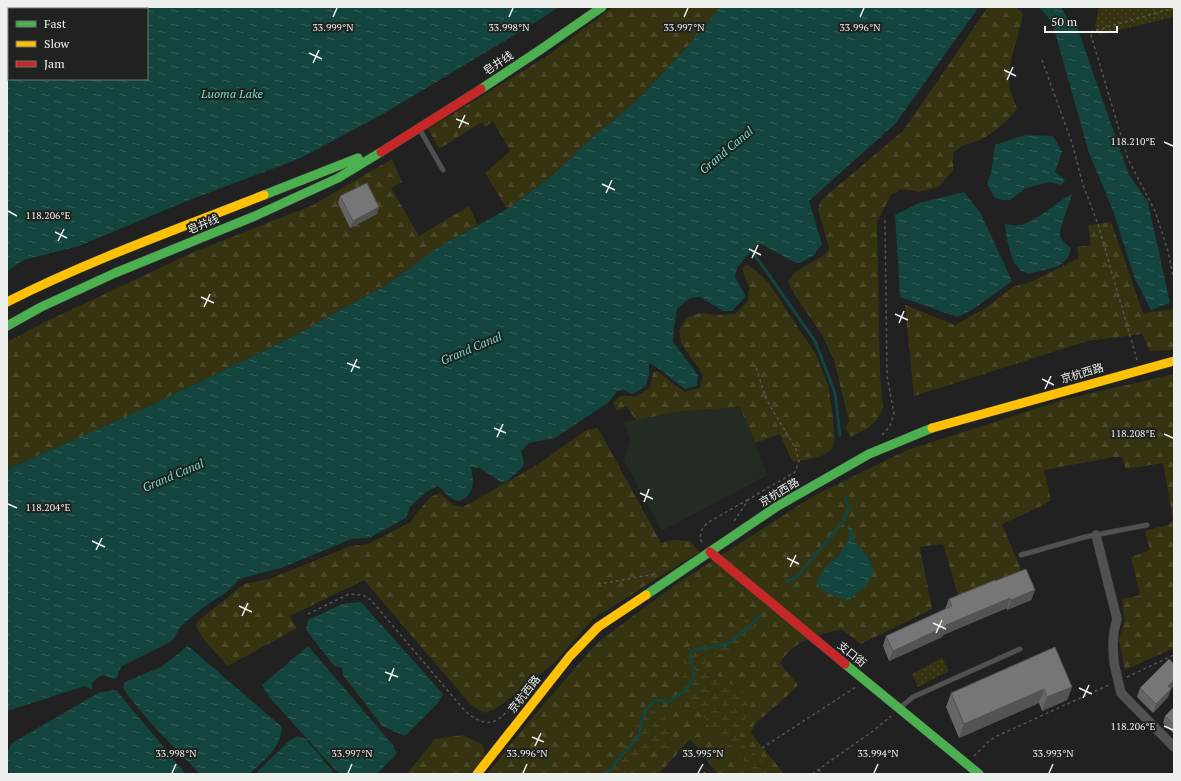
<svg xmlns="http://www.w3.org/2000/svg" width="1181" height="781" font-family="'PT Serif','Noto Sans SC',serif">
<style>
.built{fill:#242b23}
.forest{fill:url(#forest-firs)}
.wetland{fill:url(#wetland-marsh)}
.garden{fill:url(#garden-dots)}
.water{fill:url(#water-ripples);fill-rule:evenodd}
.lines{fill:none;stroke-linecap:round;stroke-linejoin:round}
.stream{stroke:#13443e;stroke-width:3}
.lane-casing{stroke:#3b3c3b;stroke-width:5.5}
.street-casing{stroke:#3b3c3b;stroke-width:10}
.fast-casing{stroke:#3b3c3b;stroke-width:10}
.slow-casing{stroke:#3b3c3b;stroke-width:10}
.jam-casing{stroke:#3b3c3b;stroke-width:10}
.path{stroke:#555654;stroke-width:1.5;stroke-dasharray:3 3;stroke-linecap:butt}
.lane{stroke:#505150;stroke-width:4.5}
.street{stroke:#505150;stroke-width:9}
.fast{stroke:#4caf50;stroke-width:9}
.slow{stroke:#ffc107;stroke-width:9}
.jam{stroke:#c62828;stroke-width:9}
.wall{fill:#656565}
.shaded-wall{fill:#525352}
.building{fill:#757675;stroke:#525352}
.ticks{fill:none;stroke:#eef0ed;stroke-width:1.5}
.labels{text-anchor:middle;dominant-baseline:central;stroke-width:4;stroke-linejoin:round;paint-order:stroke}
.street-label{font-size:11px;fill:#eef0ed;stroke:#1f221f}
.water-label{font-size:12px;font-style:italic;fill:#74dccc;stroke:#1f221f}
.ticks-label{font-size:10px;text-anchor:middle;fill:#eef0ed;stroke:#1f221f;stroke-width:4;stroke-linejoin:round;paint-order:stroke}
</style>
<defs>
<pattern id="forest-firs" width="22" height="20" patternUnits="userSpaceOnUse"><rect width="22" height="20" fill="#363311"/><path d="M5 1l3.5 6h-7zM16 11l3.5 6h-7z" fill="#4a4728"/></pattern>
<pattern id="wetland-marsh" width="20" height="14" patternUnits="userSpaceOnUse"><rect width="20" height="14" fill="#363311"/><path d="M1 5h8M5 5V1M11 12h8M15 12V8" fill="none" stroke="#4a4728"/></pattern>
<pattern id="garden-dots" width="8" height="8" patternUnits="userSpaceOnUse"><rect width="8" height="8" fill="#363311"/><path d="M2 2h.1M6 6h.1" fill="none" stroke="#4a4728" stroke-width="1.8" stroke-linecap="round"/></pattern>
<pattern id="water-ripples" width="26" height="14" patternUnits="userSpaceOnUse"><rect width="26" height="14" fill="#13443e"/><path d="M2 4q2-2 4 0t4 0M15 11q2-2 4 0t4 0" fill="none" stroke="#365f5a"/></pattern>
</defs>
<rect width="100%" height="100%" fill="#202120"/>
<!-- built -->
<path class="built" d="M740,407L768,475L662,531L624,461L630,441L624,422L675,412Z"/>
<!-- forest -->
<path class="forest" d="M613,7H720L687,47L639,98L592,138L549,178L507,209L485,173L510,151L493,121L485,127L482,122L439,149L428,129L547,56Z
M988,7H1016L1023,14C1019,39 1006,63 1010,88C1011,95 1015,102 1017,109C1010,119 995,132 984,138C971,144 965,142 953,153V170L939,187L919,192L902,189L891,195L877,222L880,371L883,408L877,420L868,428L851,437L845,428L849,421L834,360L821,333L796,297L788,281L795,272L823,256L829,248L818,210L821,200L903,131Z
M392,159L402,182L391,188L419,236L469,206L478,225L437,248L389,283L290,338L143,409L7,469V342L45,322L196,251L313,205Z
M1111,222L1143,313L1174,309V350L1150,351L1142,334L1088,341L914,396L905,305L955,325L987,307L1013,287L1033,281L1079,258L1077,247L1091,245L1088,225Z
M747,265L754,269L768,282L815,353L828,385L833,416L834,432L835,440L832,449L824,455L811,459L794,462L791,459L780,434L755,443L740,407L675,412L636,420L626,406L617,411L613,404C620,393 622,395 635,397L650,388L653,373L657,371L685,392L700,388L703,375L681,343L679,330L686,318L700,313L715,315L735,314L748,301L749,288L742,268Z
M1174,374V648L1125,670L1119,639L1124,621L1122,599L1140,595L1131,557L1150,550L1145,531L1170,524L1173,519L1163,463L1126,469L1122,457H1114L1044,470L1051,500L1042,506L1002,524L1024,577L959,599L943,544L920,547L932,609L861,644L841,629C817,636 793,640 780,663L798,685L786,697L754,725L751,733L784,774H718L690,739L659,774H487L532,718L597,643L679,582L815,495L907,450L1066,399Z
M598,428L661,543L672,540L690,541L699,552L593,619L554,663L504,703L493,710L485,713L471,705L364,580L290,616L297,628L228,666L204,640L196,626L198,621L244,584L269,579L351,546L368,544L411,522L418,511L431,497L440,493L453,505L463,507L537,465L586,430Z
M463,735L483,745L485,757L470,774H407L435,739Z"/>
<!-- wetland -->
<path class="wetland" d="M754,614L759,622L752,630L740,640L733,649L722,654L711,655L705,662L706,667L712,673L735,686L749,699L750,706L748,714L738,733L745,746L762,760L771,774H753L732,746L726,744L712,733L704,717L684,698V683L681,674L684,667L683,656L690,645L699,641L716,637L727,638L732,635L746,619Z
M644,709L665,715C669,726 674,737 671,748L662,749L653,747L643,753L627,774H601L632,736Z"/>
<!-- garden -->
<path class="garden" d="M1099,7H1174V17L1099,35L1095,26Z
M942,658L949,671L918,687L912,674Z"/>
<!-- water -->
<path class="water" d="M7,7H559L536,22L383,114L301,158L187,201L79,246L24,260L7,271ZM9,9H147V79H9Z
M720,7H979L895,124L809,201L822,244L813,256L800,263L794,262L761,244H757L737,268L735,277L745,295V297L732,311H723L700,297L690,298L677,309L674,329L673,342L698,375L697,386L685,389C673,381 662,369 649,363V374L646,386L632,394L623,390L617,391L609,402L555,438L529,443L521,451L524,462L522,468L506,482H501L480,468L471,467C473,479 476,490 464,499C461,500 459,501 455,500C450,499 443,490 438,486L426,492L410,507L406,518L369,538L352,539L281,568L239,579C229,594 213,599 200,610C194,616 184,622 179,629C176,634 175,638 170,642L122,666C118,671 119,676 115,679L102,675L92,682V690L85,686L7,711V469L143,409L290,338L389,283L437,248L507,209L549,178L592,138L639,98L687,47Z
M1039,7H1061L1069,21H1075L1129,175L1148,202L1170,303L1151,310L1135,279L1112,208L1089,153L1052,22Z
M1025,135L1053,136L1062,151L1055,172L1065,180L1062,185L1050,182L1026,188L1010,200H1003L995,198L987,184L991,173L995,145Z
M964,192L980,212L1012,281L972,310L957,317L900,297L895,215L919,203Z
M1072,194C1070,202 1059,230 1060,236C1062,241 1067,245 1071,248L1068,257L1059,266L1029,274L1021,271L1014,263L1007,240L1005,224C1011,225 1019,226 1024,224C1042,217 1055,203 1072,194Z
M848,524L853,531L855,542L867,556L872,565L873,572L869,582L862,590L856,593L849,601C836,597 825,594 816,583L826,566L839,555L849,539Z
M361,602L443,694L439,702L405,736L382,726L343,675L342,668L334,666L306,630L308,620L342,604Z
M188,646L282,727C280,750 265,759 249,774H200C173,746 145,720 123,688L125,682L161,667Z
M308,646L393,745L397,753L377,774H339L270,698L262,685Z
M116,690L186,774H10C5,764 6,752 12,743L100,692Z
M298,736L306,739L335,774H255L289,741Z"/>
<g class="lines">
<!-- stream -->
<path class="stream" d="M750,248L815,341L835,393L840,435
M786,581L796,578L842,523L849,507L845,497
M606,774L640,734L641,723L645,711L655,700L669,702C679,695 695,686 694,671C693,662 688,660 692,650L728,644L753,623L760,616"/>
<!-- lane casing -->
<g class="lane-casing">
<path id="lane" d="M420,130L443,170
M1021,555L1085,537L1147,525
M901,707L913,697L1020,649"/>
</g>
<!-- street casing -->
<g class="street-casing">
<path id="street" d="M1096,535L1117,619L1114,631L1113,645L1114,663L1121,693L1174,747"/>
</g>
<!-- fast casing -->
<g class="fast-casing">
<path id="fast" d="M481,89L537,52L602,7
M264,195L358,158
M7,326L41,307L115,273L255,216L338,178L381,152
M646,595L776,507L869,454L932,428
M845,664L979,774"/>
</g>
<!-- slow casing -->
<g class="slow-casing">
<path id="slow" d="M7,302C90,260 178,229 264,195
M932,428L1174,361
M477,774L570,656L598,627L646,595"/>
</g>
<!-- jam casing -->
<g class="jam-casing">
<path id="jam" d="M381,152L481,89
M710,552L845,664"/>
</g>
<!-- path -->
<path class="path" d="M1174,8L1090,32L1128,159L1155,211L1168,251L1174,281
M1042,60L1072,143L1083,185L1098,224L1137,360
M882,435L890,426L894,414L887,376L885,217
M734,521L749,499L795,472L799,461L796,449L766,399L756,367
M702,542L700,539L701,531L707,523L749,499
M598,584L656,574
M308,614L349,594L363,595L371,600L465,711C497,738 502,711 525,694
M1127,677L1174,655
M762,748L856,687
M974,756L989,741L997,736L1109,685
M819,769L821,774
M703,774L708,770
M812,774L873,731L891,716"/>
<!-- lane -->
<use href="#lane" class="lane"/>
<!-- street -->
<use href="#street" class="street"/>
<!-- fast -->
<use href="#fast" class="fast"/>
<!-- slow -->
<use href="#slow" class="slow"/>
<!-- jam -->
<use href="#jam" class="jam"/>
</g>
<!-- wall -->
<path class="wall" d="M340,196L377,214L350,228L338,203Z
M995,581L1035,590L1031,600L1007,610V608L943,635L942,637L889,661L883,646L886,636L945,609L949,599Z
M1072,687L1067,700L1042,711L1039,703L959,738L946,707L951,693Z
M1140,688L1171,689L1168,697L1153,713L1137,697Z
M1174,707V734L1163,723L1165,716Z"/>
<!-- shaded-wall -->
<path class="shaded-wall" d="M379,207L377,214L350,228L353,221Z
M1035,590L1031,600L1007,610L1011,600Z
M1010,598L1007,608L943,635L942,637L889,661L893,651L946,625Z
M1174,680V686L1171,689L1168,697L1153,713L1156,704L1168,686Z
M1072,687L1067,700L1042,711L1047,697Z
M1044,689L1039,703L959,738L964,724Z"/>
<!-- building -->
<path class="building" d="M367,183L379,207L353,221L340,196Z
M1026,569L1035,590L1011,600L1010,598L946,625V626L893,651L886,636L952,606L949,599L995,580V581Z
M1055,647L1072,687L1047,697L1044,689L964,724L951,693Z
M1169,659L1174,664V680L1168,686L1171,689L1156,704L1140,688Z
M1174,707V725L1165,716Z"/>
<!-- ticks -->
<path class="ticks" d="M333,17L337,8M509,17L513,8M684,17L688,8M860,17L864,8M309,53L322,59M313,63L319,50M1004,70L1016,76M1007,80L1013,67M456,119L469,124M459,128L465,115M1164,142L1173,146M602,184L615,190M606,193L612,180M8,211L17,216M55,232L67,238M58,241L64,229M749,249L761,255M752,258L758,245M201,297L214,303M204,307L210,294M895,314L908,320M899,323L904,311M347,363L360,368M351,372L357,359M1042,379L1054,385M1045,389L1051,376M494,428L506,433M1164,434L1173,438M497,437L503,424M640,493L653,499M644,502L649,489M8,504L17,508M92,541L105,547M96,550L102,538M787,558L799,564M790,567L796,555M239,606L252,612M242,616L248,603M933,623L946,629M936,633L942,620M385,672L398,677M389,681L394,668M1079,688L1092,694M1083,698L1089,685M1164,726L1173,730M532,737L544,742M535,746L541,733M172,773L176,764M348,773L352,764M523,773L527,764M698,773L703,764M874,773L878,764M1049,773L1053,764"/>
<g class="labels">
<!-- street labels -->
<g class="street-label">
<text transform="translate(498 63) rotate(-33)">皂井线</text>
<text transform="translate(203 224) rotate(-22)">皂井线</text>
<text transform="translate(1082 373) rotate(-16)">京杭西路</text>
<text transform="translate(779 492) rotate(-31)">京杭西路</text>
<text transform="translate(852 654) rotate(39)">支口街</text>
<text transform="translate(524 694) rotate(-52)">京杭西路</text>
</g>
<!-- water labels -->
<g class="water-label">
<text x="232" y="93">Luoma Lake</text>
<text transform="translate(726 150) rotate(-40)">Grand Canal</text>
<text transform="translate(471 348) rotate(-23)">Grand Canal</text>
<text transform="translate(173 475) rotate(-23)">Grand Canal</text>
</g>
</g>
<g class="ticks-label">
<text x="333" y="31">33.999°N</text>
<text x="509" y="31">33.998°N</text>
<text x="684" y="31">33.997°N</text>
<text x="860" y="31">33.996°N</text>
<text x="1133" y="145">118.210°E</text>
<text x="48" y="219">118.206°E</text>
<text x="1133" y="437">118.208°E</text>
<text x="48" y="511">118.204°E</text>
<text x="1133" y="730">118.206°E</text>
<text x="176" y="757">33.998°N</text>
<text x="352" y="757">33.997°N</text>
<text x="527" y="757">33.996°N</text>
<text x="703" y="757">33.995°N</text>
<text x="878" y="757">33.994°N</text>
<text x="1053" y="757">33.993°N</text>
</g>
<!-- border -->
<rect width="1181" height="781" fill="none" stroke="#eef0ed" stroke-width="16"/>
<!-- legend -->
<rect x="8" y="8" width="140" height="72" fill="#1f221f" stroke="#727471"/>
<rect x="16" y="21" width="20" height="6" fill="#4caf50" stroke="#727471"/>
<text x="44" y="28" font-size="12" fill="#eef0ed">Fast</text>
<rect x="16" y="41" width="20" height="6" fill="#ffc107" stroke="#727471"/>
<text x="44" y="48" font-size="12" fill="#eef0ed">Slow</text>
<rect x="16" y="61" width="20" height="6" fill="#c62828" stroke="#727471"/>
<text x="44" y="68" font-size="12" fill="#eef0ed">Jam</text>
<!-- scale -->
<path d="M1045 26v6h72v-6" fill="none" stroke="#eef0ed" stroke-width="2"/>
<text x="1051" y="26" font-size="12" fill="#eef0ed" stroke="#1f221f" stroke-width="3" paint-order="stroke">50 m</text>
</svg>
